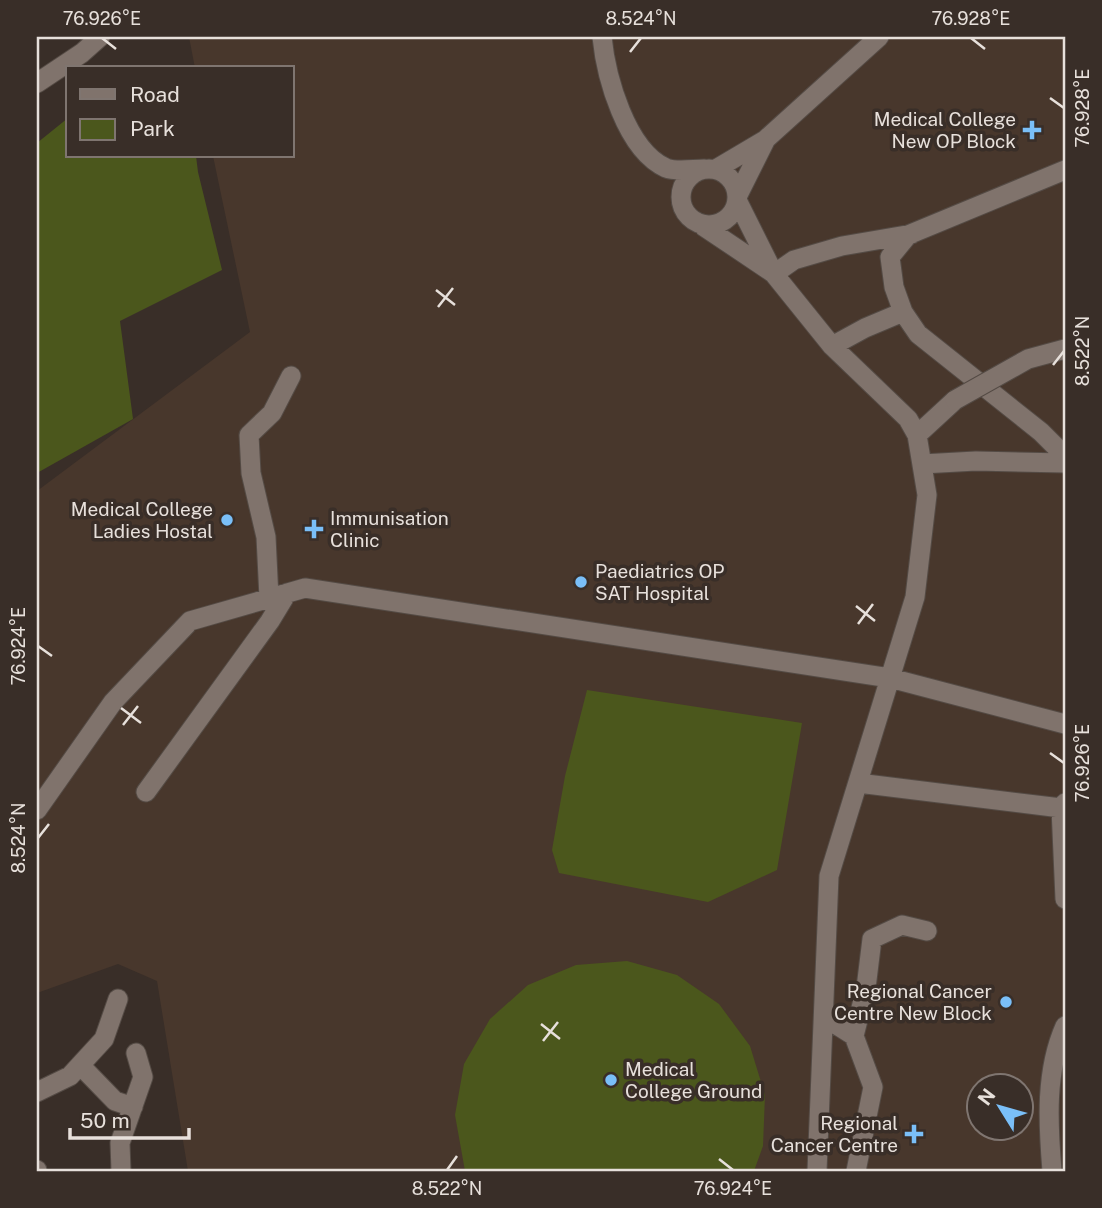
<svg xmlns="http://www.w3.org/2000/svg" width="1102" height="1208" font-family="'Public Sans',sans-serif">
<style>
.built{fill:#48372c;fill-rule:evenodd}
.green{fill:#4b571c}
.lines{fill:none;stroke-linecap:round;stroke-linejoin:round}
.minor-casing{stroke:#544b45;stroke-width:21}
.minor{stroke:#80736c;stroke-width:19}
.minor-bridge-casing{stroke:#544b45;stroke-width:21;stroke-linecap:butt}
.minor-bridge{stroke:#80736c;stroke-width:19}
.ticks{fill:none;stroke:#e7e0db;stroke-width:2.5}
.poi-dot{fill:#7abff8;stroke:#392e28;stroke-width:2.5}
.labels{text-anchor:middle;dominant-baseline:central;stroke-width:7;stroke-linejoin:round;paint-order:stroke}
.poi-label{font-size:19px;fill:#e7e0db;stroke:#392e28;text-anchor:end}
.neatline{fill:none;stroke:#e7e0db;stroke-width:2.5}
.ticks-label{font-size:18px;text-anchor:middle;fill:#e7e0db}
</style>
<rect width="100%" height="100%" fill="#392e28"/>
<!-- built -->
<path class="built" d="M189,37H1065V1171H188L157,981L118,964L37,993V491L250,332L213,156H292V68H195ZM979,1086H1021V1128H979Z"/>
<!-- green -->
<path class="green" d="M68,118V156H196L198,172L222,270L120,321L133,419L37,473V143Z
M587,690L802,723L777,870L708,902L559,873L552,850L565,776Z
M627,961L677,975L719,1004L750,1046L765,1095L763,1146L754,1171H465L455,1115L464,1064L490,1019L528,985L576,965Z"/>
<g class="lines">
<!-- minor casing -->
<g class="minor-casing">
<path id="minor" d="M602,37C606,77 626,150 666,168C676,172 693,169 704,169
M37,83L82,53L100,37
M681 197a28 28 0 1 1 56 0a28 28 0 1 1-56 0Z
M716,169L765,140L879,37
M1065,170L908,235L890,257L894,287L903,312L918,334L1041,432L1065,456
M737,197L765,141
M737,200L774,274L832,346L908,419L917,435L927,495L915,597L829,876L817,1171
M703,226L773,273
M774,274L794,260L842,246L912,234
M832,346L865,328L903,312
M917,435L955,400
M922,464L976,461L1065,463
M269,598L266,537L251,473L249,435L272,413L291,376
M858,783L1061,808
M146,792L270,621L287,593
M1065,803L1061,808L1065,899
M37,810L113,702L190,621L305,588L890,678L1065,724
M824,1017L854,1036L873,1087L856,1171
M854,1036L866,988L872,939L902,925L927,931
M80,1065L115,1101L133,1107
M37,1092L70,1076L104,1039L118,999
M37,1170V1171
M121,1171L120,1143L143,1077L136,1053
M1052,1171C1048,1123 1045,1071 1065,1026"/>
</g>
<!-- minor -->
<use href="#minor" class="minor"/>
<!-- minor-bridge casing -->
<g class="minor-bridge-casing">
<path id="minor-bridge" d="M955,400L1028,359L1065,349"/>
</g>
<!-- minor-bridge -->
<use href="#minor-bridge" class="minor-bridge"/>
</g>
<!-- ticks -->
<path class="ticks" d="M102,38L116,49M971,38L985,49M630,52L641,38M1050,98L1064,108M436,290L455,305M438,307L453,288M1053,365L1064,351M856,606L875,621M858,624L873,604M38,646L52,656M121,708L141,723M123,725L138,706M1050,753L1064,763M38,838L49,824M541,1024L560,1039M543,1041L558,1022M719,1159L733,1170M447,1170L457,1156"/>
<!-- markers -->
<g class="poi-dot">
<path d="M1028.5 119.5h7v7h7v7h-7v7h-7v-7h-7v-7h7z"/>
<circle cx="227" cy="520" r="7"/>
<path d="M310.5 518.5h7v7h7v7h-7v7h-7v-7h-7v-7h7z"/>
<circle cx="581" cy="582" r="7"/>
<circle cx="1006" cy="1002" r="7"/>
<circle cx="611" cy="1080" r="7"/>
<path d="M910.5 1123.5h7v7h7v7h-7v7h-7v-7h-7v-7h7z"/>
</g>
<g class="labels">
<!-- poi labels -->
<g class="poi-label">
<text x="1016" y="119">Medical College<tspan x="1016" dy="22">New OP Block</tspan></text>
<text x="213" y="509">Medical College<tspan x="213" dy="22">Ladies Hostal</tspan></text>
<text x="330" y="518" text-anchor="start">Immunisation<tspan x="330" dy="22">Clinic</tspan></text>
<text x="595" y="571" text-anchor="start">Paediatrics OP<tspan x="595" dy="22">SAT Hospital</tspan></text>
<text x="992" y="991">Regional Cancer<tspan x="992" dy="22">Centre New Block</tspan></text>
<text x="625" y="1069" text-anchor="start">Medical<tspan x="625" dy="22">College Ground</tspan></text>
<text x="898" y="1123">Regional<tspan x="898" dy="22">Cancer Centre</tspan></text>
</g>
</g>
<!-- border -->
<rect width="1102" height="1208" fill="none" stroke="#392e28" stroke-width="77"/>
<!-- legend -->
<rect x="66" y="66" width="228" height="91" fill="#392e28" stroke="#7f7570" stroke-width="2"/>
<rect x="80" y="89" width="35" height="10" fill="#80736c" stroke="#7f7570" stroke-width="2"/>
<text x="130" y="102" font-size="21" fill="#e7e0db">Road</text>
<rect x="80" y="119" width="35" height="21" fill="#4b571c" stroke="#7f7570" stroke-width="2"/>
<text x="130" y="136" font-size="21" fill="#e7e0db">Park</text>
<!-- north arrow -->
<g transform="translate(1000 1107) rotate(307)"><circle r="33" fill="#392e28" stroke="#7f7570" stroke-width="2"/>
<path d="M0-5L12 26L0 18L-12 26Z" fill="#7abff8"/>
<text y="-10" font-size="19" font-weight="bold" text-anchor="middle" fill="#e7e0db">N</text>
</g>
<!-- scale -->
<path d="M70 1128v10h119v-10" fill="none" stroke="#e7e0db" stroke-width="3.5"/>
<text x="80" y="1128" font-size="21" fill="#e7e0db" stroke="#392e28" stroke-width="5" paint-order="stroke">50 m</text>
<rect x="38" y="38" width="1026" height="1132" class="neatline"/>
<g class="ticks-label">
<text x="102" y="25">76.926°E</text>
<text x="641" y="25">8.524°N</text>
<text x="971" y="25">76.928°E</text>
<text transform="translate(1083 108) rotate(-90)" y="6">76.928°E</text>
<text transform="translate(1083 351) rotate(-90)" y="6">8.522°N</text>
<text transform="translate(19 646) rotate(-90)" y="6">76.924°E</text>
<text transform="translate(1083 763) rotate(-90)" y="6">76.926°E</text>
<text transform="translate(19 838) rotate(-90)" y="6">8.524°N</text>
<text x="447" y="1195">8.522°N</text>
<text x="733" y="1195">76.924°E</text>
</g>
</svg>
